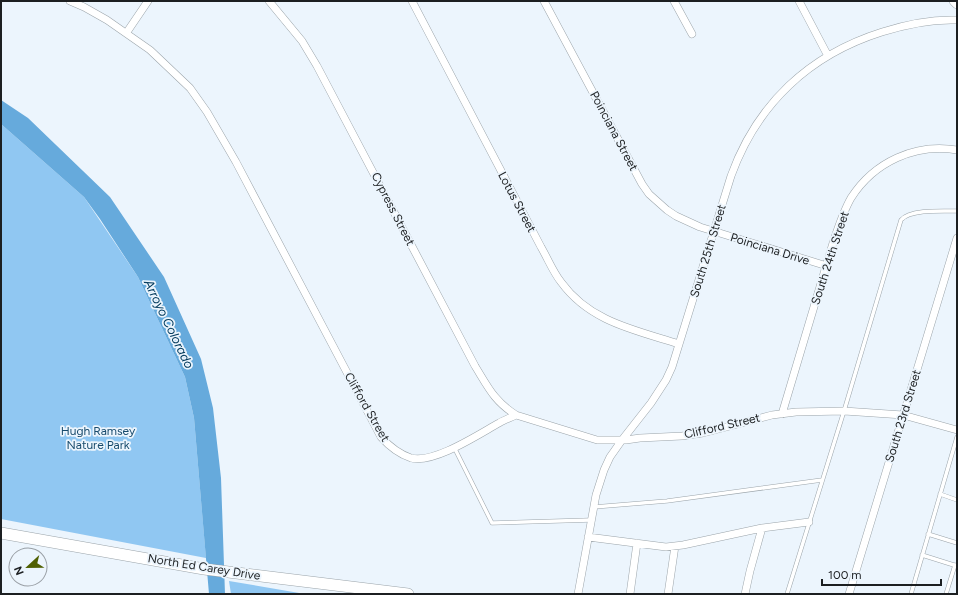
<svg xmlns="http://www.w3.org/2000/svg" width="958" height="595" font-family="Figtree,sans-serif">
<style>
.green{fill:#90c7f2}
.water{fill:#66aadc}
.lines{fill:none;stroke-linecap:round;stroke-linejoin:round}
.service-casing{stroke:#9ba4aa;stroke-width:4.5}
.minor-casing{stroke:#9ba4aa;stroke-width:8}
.tertiary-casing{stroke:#9ba4aa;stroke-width:10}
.primary-casing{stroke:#9ba4aa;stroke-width:12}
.service{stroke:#fff;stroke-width:3.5}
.minor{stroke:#fff;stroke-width:7}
.tertiary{stroke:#fff;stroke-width:9}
.primary{stroke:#fff;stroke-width:11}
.labels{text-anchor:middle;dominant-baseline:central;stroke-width:3.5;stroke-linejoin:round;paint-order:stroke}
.street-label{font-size:12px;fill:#1c1f21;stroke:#ecf5fd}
.park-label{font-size:12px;fill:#184b6d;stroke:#ecf5fd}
.water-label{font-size:13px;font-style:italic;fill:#073e60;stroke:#ecf5fd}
</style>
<rect width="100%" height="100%" fill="#ecf5fd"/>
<!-- green -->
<path class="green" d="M1,124L84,197L138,277L185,377L194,418L206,558L1,519Z
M229,581L305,594H231Z"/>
<!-- water -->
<path class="water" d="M1,100L28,118L110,197L164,277L201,359L213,408L221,478L225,594H209L194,418L185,377L138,277L100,219L84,197L1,124Z"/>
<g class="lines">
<!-- service casing -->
<g class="service-casing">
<path id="service" d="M454,447L492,523L591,520
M940,494L957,500
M594,507L667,501L822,480
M928,534L957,543
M922,555L957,566
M787,594L844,411L901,220C910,209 943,211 957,211
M911,594L957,437
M946,594L955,565"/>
</g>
<!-- minor casing -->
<g class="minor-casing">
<path id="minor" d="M70,1L84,7L107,20L150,50L190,88L207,112L236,162L381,437C389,446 399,454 411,458C434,464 479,434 499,423C504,420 510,418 516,415L597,440H626L640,438L682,436L703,433L772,415L796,412L844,411L903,415L957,430
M269,1L302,41L317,66L475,366C488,387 494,401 516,415
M412,1L541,247C548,259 553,272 561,282C590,322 635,330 679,344
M544,1L642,184L649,194L667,210L676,216L700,227L827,266
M674,1L692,34
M799,1L828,56
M127,32L148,1
M782,414L833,243C838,228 843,212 851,198C874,162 915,143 957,150
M588,537L666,547L683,545L762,528L809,522
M578,594L596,495L604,470L610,457L622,440L651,403L666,380L672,367L731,176C757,104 809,55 882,32C907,24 931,19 957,20
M630,594L637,543
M668,594L675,546
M745,594L750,571L762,528
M849,594L957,238"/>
</g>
<!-- tertiary casing -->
<g class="tertiary-casing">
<path id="tertiary" d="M954,1L957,4"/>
</g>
<!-- primary casing -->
<g class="primary-casing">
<path id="primary" d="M1,533L204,569L408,594"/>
</g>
<!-- service -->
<use href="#service" class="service"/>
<!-- minor -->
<use href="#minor" class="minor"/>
<!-- tertiary -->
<use href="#tertiary" class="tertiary"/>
<!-- primary -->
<use href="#primary" class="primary"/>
</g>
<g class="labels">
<!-- street labels -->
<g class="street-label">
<text transform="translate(614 131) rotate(62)">Poinciana Street</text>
<text transform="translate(517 202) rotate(62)">Lotus Street</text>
<text transform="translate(393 209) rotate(63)">Cypress Street</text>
<text transform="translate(770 249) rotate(17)">Poinciana Drive</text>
<text transform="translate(708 251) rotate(-73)">South 25th Street</text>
<text transform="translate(830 258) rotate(-72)">South 24th Street</text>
<text transform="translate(367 407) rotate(60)">Clifford Street</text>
<text transform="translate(903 416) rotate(-73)">South 23rd Street</text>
<text transform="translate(722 426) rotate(-13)">Clifford Street</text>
<text transform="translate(204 567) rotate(9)">North Ed Carey Drive</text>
</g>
<!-- park labels -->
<g class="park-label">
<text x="98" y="431">Hugh Ramsey<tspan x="98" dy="14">Nature Park</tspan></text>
</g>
<!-- water labels -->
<g class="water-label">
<text transform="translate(169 324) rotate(64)">Arroyo Colorado</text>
</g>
</g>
<!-- border -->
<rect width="958" height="595" fill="none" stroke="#1c1f21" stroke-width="4"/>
<!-- north arrow -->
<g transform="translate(28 567) rotate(248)"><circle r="19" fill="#ecf5fd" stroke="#999fa5"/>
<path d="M0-3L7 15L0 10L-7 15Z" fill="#506002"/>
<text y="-6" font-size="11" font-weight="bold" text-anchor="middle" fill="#1c1f21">N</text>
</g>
<!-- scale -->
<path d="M822 579v6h119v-6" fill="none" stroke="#1c1f21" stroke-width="2"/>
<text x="828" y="579" font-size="12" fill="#1c1f21" stroke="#ecf5fd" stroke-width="3" paint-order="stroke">100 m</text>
</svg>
